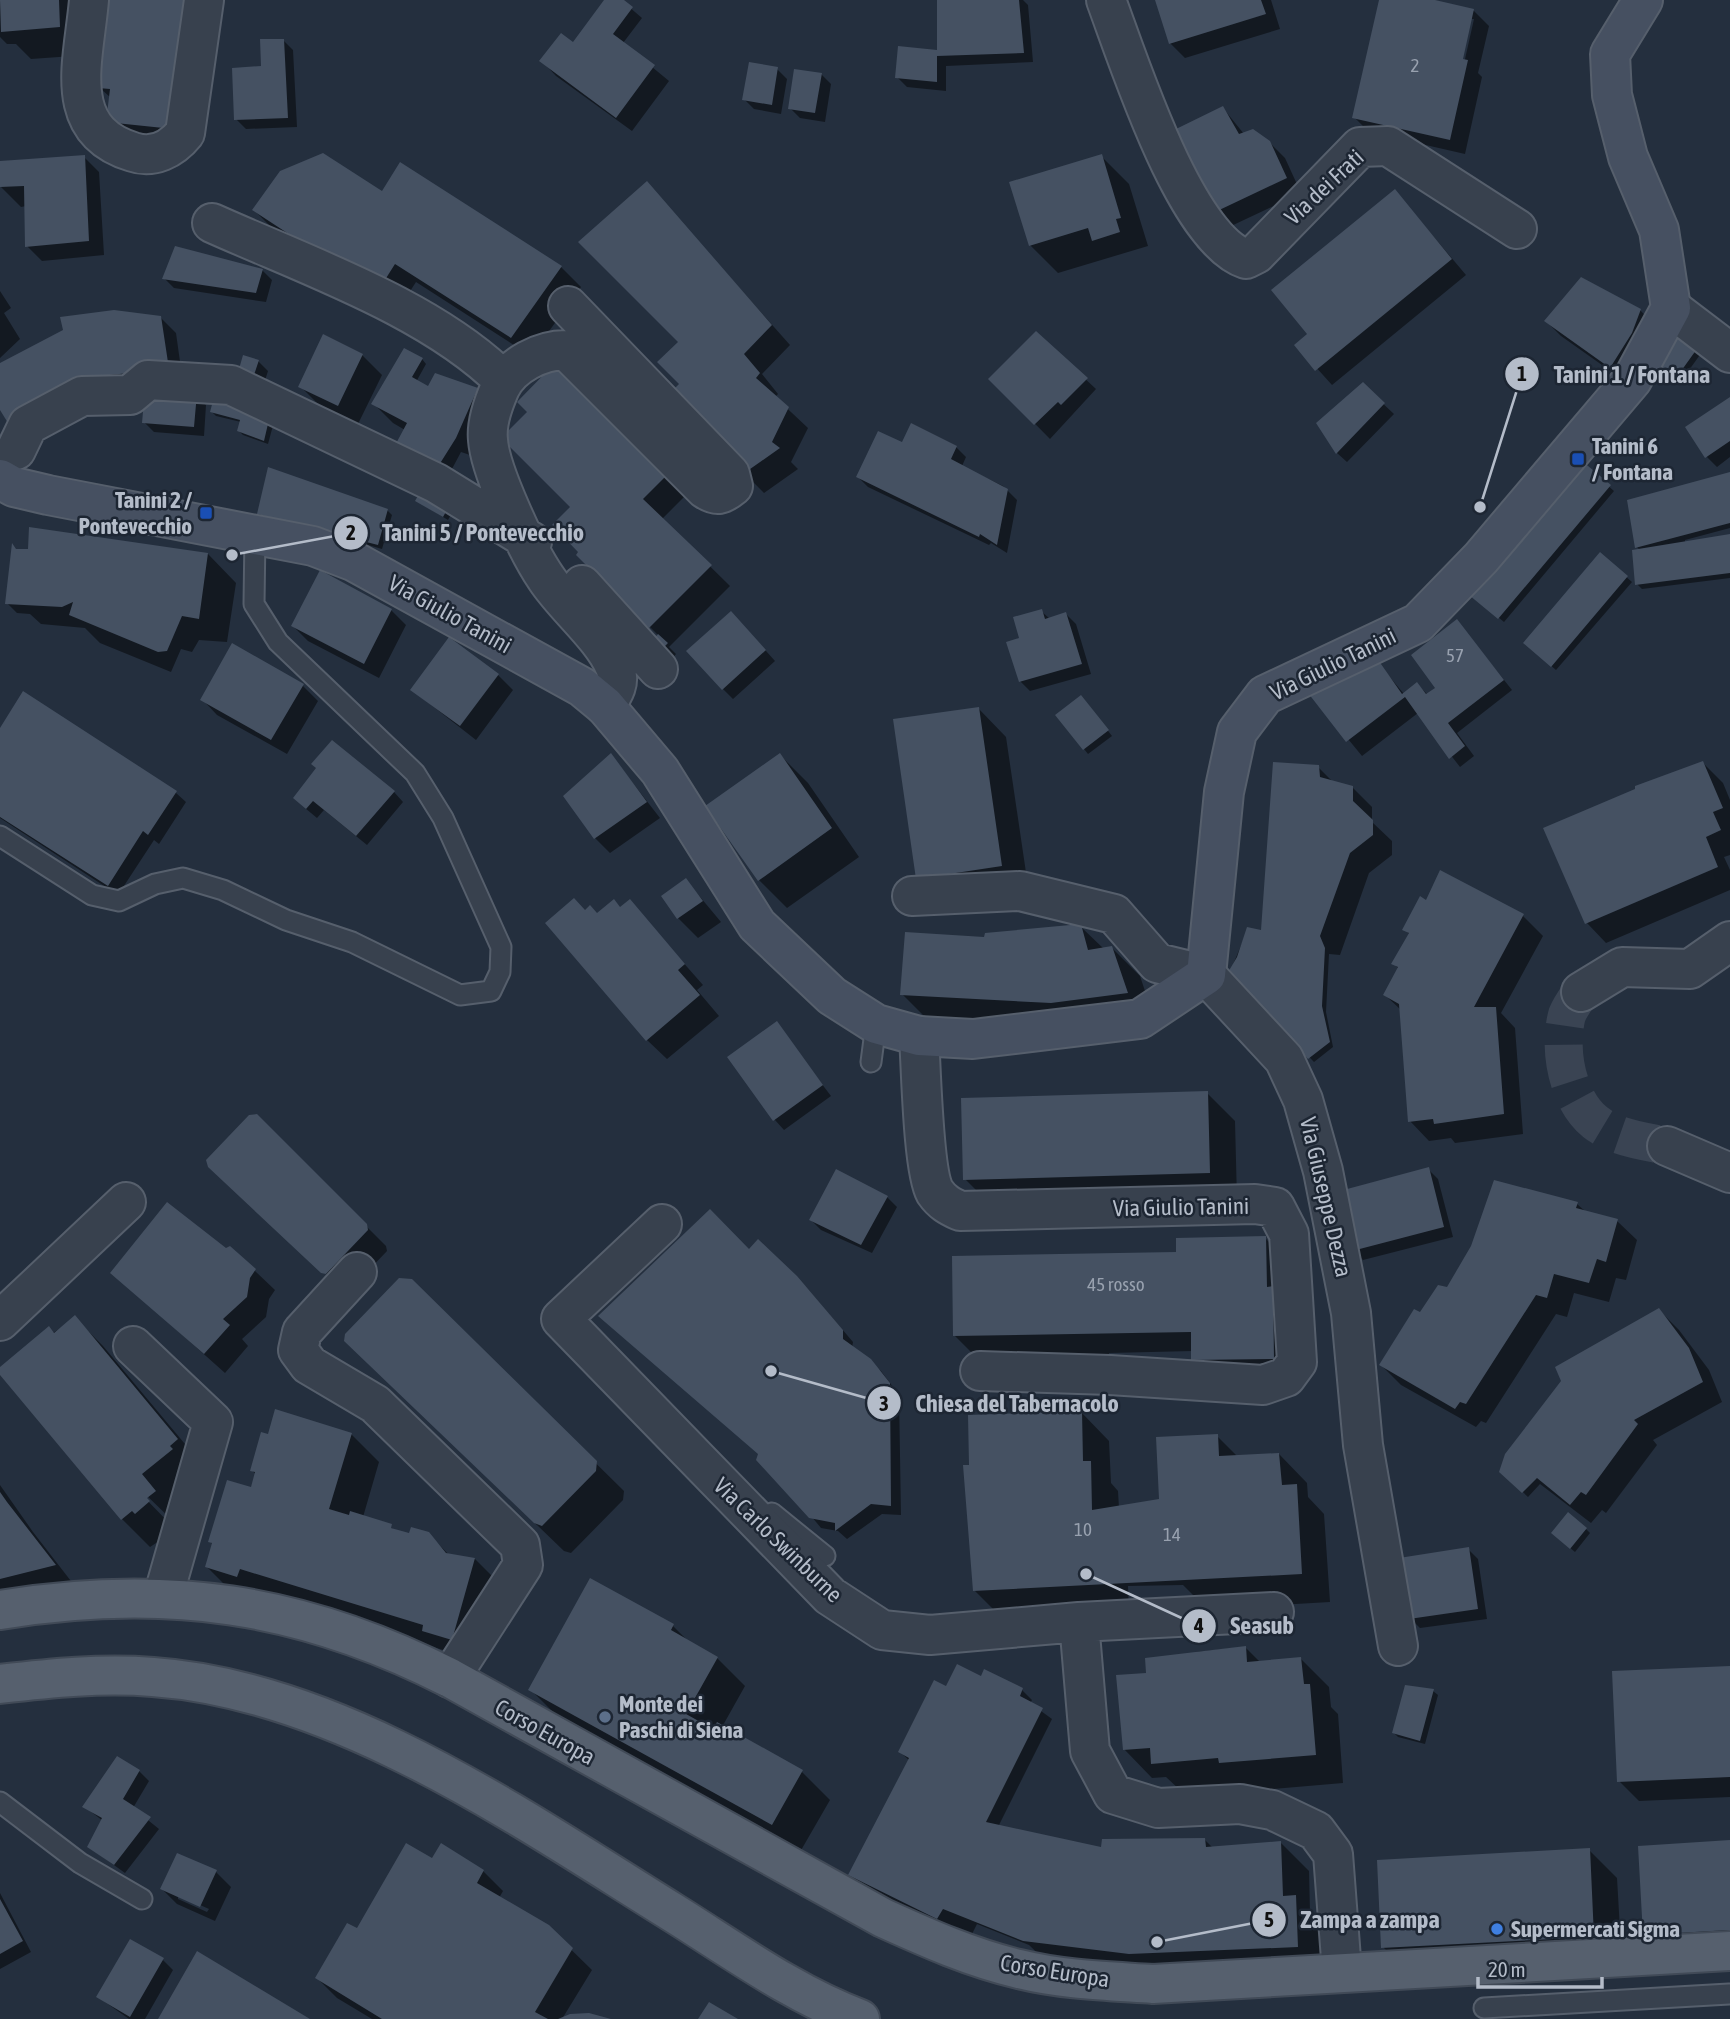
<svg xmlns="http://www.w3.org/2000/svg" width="1730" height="2019" font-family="'Asap Condensed',sans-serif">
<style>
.shadow{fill:#0007;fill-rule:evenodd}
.building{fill:#455162}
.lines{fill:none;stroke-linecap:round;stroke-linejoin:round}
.street-tunnel{stroke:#3a4453;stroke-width:38;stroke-dasharray:38 19;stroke-linecap:butt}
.lane-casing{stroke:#565f6c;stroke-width:23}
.street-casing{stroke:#565f6c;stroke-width:42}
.secondary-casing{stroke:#565f6c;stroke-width:42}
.primary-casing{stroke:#414a57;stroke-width:42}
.lane{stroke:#38414e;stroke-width:19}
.street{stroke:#38414e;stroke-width:38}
.secondary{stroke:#465061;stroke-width:38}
.primary{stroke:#56606e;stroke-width:38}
.transit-dot{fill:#1a4fb4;stroke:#1d2633;stroke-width:2.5}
.service-dot{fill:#5c6f8a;stroke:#1d2633;stroke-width:2.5}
.shop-dot{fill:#3f7fe0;stroke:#1d2633;stroke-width:2.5}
.labels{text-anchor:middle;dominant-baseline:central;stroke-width:5;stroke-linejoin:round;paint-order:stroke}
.number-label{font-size:19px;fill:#98a1af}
.street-label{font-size:23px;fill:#b4bcc9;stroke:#1d2633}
.poi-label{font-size:23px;font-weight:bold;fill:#b4bcc9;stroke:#1d2633;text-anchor:start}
.leader{fill:none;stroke:#b4bcc9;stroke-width:2.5}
.callout-dot{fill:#b4bcc9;stroke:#1d2633;stroke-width:2.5}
.mark-label{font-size:21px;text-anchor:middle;font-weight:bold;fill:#111}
.callout-label{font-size:24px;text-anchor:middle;font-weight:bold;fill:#b4bcc9;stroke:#1d2633;stroke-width:5;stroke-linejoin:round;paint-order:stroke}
</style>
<rect width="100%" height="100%" fill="#242f3e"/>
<!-- shadow -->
<path class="shadow" d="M0,0H85L87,55L31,59L16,44H7L0,37Z
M110,0L183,139L118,131L111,98L100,88Z
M607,0H621L642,18L623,43L669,81L632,131L556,76L542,61L586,56Z
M939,0H1023L1028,5L1033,62L946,66V91L907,87L897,77L939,52Z
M1156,0H1271L1280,29L1185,58L1170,43Z
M1381,0H1427L1474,11L1489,26L1478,73L1482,77L1465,154L1369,132L1354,117ZM1470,19H1474L1463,68L1460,67Z
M283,40L293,50L297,127L246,129L236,119Z
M777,69L787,79L781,114L754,109L744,99Z
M821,74L831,84L825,122L800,118L790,108Z
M1223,108L1244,134L1269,142L1285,158L1301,193L1229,227L1214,212Z
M1101,156L1129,184L1148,246L1058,273L1030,245Z
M84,157L99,172L104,255L42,261L27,246L26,206L21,207L1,187Z
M401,164L561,267L581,287L531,356L416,282L403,302L274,230L254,210L382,193Z
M647,184L790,345L762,374L778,394L775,397L808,428L791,462L798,469L764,493L669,397L681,384V342Z
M1395,191L1466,275L1332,385L1296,345L1309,334Z
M262,270L272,280L266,302L174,288L164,278Z
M0,291L11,308L4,313L20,339L0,358Z
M1640,310L1655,326L1626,382L1561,336L1546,321Z
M161,318L176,333L183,383L0,407V365Z
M1036,333L1096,389L1050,439L991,379Z
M1673,336L1702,352L1679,384L1661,369Z
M362,355L382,375L358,424L320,406L300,386Z
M244,357L258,361L268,371L260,396Z
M422,359L426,364L416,382L429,388L477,390L497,409L476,457L461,452L445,482L405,430L393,423L373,403Z
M559,362L689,492L662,519L730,586L669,647L676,654L667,664L658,635L578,555L581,552L572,507L529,412Z
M1363,385L1394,414L1347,462L1337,453Z
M196,395L206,405L204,436L154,432L144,422Z
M1730,399V457L1717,467L1707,457Z
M212,412L275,418L268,444L243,435L239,431L241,422L216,416Z
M903,444L956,447L966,457L962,466L1003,486L1017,500L1007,553L991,543L989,545L868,487L858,477Z
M1582,463L1614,491L1504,622L1476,599Z
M1730,474V528L1685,540V543L1730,535V578L1642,589L1637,584L1640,550L1637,547Z
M417,501L455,507L448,520Z
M387,510L392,515L382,549L344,538L269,524L259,514Z
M18,551L208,554L236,583L227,642L199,640L192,652L181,649L171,672L100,643L85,628L41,624L30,614L17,613L7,603Z
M1600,554L1632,582L1556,670L1529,647Z
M391,610L406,625L379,678L308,641L293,626Z
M1041,611L1050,619L1066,614L1076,624L1091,674L1030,691L1020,681L1021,639Z
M1457,621L1512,690L1457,733L1474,756L1460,767L1418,713L1362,756L1307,689L1373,657L1404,694L1417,684L1428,695L1435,690Z
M741,623L775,661L733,699L723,689Z
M498,675L513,690L476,740L412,690Z
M303,686L318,701L287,754L217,715L202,699Z
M1085,701L1112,736L1088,754L1084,749Z
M978,708L1006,737L1029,893L918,878Z
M0,731L176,793L186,802L159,844L154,840L118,895L0,818Z
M611,755L660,818L610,853L595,838Z
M780,755L808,783L859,857L787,908L759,880Z
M1703,763L1723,783L1730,800V855L1724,857L1730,870V890L1606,943L1587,923Z
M1318,767L1334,783L1352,787L1372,807V822L1392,841V855L1369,873L1340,955L1329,954L1326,1012L1333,1047L1314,1062L1229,974L1248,929L1262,931Z
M318,769L394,792L403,802L367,845L324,810L317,818L305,808Z
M1441,873L1523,916L1543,936L1501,1013L1515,1028L1523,1134L1455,1143L1451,1138L1429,1141L1410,1121L1401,1010L1385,995L1399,969L1394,964L1410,935L1405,929L1427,903Z
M686,880L721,922L698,938L678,918Z
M629,901L703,985L697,990L719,1016L667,1059L647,1040L585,911L598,915L621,909Z
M1080,926L1104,949L1112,948L1140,976L1155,1021L930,1022L902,994L985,939Z
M776,1024L831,1096L784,1130L775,1120Z
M1207,1093L1235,1121L1237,1200L993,1207L965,1179Z
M256,1116L386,1246L387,1251L347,1293L230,1186Z
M1428,1169L1438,1179L1453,1237L1363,1260L1353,1250Z
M1495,1182L1577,1204L1586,1212L1617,1221L1637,1240L1626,1280L1616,1278L1609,1302L1574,1293L1567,1317L1556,1314L1486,1423L1481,1421L1476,1427L1401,1385L1381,1365L1421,1314L1448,1289L1473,1247Z
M887,1197L897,1207L872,1253L821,1230L811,1220Z
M1265,1238L1293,1266L1302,1386L1221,1388L1193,1359V1351L1109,1353V1361L982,1363L954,1335Z
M749,1252L807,1288L853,1342L852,1348L881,1371L899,1395L901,1515L882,1514L847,1539L838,1531L821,1528L760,1454Z
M255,1271L275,1290L269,1299L266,1317L242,1339L248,1346L225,1373L113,1273Z
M411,1281L624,1491L623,1500L571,1553L564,1551L375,1369Z
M1659,1310L1679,1330L1709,1370L1722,1402L1653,1440L1657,1445L1606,1513L1602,1510L1591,1523L1540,1484L1528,1497L1501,1471Z
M75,1318L103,1346L205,1468L199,1478L168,1503L183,1520L177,1525L142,1491L140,1493L176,1530L150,1547L122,1519L0,1373V1369Z
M1081,1412L1109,1441L1111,1483L1118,1491L1119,1508L1164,1501L1217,1436L1238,1457L1279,1454L1307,1483L1308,1497L1324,1514L1330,1602L1207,1609L1183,1585L1128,1586L1129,1614L1002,1618L974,1590L971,1467Z
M351,1434L379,1462L363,1517L411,1536L428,1533L450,1556L475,1559L503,1587L480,1667L452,1658L443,1650L268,1596L235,1595L207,1567L213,1545L210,1541L252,1489L256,1475L252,1470Z
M0,1485L33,1532L74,1585L0,1603Z
M1586,1529L1590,1533L1575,1552L1558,1538Z
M1468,1549L1478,1559L1487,1619L1420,1628L1410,1618Z
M673,1626L690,1643L717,1658L745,1686L722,1727L802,1772L830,1800L800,1852L558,1717L530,1689Z
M1245,1647L1260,1662L1301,1659L1329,1687L1331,1707L1338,1714L1343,1783L1249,1791H1181L1166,1777L1152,1778L1124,1749L1148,1674L1196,1655V1652Z
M1730,1668V1797L1639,1801L1619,1781Z
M981,1678L1022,1690L1032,1700L1030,1703L1052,1719L998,1827L1103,1849L1204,1839L1213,1848L1281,1843L1309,1871L1310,1912L1323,1925L1325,1974L1053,1968L1029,1945L977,1924L966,1946L879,1903L851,1875L910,1761L900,1752L947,1689Z
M1433,1691L1438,1695L1425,1744L1398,1737L1394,1733Z
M139,1771L149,1781L133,1808L159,1829L125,1873L89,1847L103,1821L85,1807Z
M1730,1842V1959L1673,1963L1645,1935Z
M1589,1850L1617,1878L1622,1964L1411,1975L1383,1947Z
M178,1855L216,1872L231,1887L215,1921L177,1904L162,1889ZM178,1895L209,1909L207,1912L178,1899Z
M432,1860L483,1871L503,1891L499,1898L548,1927L592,1970L562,2019H372L337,1998L317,1978L357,1930Z
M0,1893L31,1952L0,1969Z
M163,1960L173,1970L145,2019H129L98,1997Z"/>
<!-- building -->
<path class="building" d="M0,0H59L60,27L1,32Z
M108,0H188L173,129L106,122L110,89L98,88Z
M604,0H624L633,7L613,34L655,65L616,118L539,61L561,33L573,42Z
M937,0H1019L1024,53L937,56V82L895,78L898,46L937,50Z
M1155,0H1261L1266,14L1169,44Z
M1379,0H1435L1474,9L1463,59L1468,60L1450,140L1352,118Z
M260,39H284L288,118L234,120L232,68L261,66Z
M749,62L778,67L772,105L742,100Z
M794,69L822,73L815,113L788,109Z
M1223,106L1239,134L1253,129L1270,141L1287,178L1213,213L1174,130Z
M323,153L382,191L400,162L562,266L511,338L395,264L383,283L350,274L252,210L280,171Z
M1102,154L1121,218L1116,219L1120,232L1092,241L1088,228L1029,246L1009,182Z
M85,155L89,241L25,247L24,186L0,187V161Z
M647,181L772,325L744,354L760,373L756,378L789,407L772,442L780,448L743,474L666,397L679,384L657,362L678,342L578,242Z
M1395,189L1452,259L1315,371L1294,345L1307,334L1271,290Z
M175,246L263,269L256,293L162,279Z
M1581,277L1641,309L1632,333L1610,368L1544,321Z
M114,310L161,316L169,369L80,378L8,423L0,410V363L63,330L60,317Z
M1036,331L1088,378L1061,405L1058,402L1034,425L988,379Z
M323,334L363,354L338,406L298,387Z
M1672,334L1699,346L1674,381L1654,364Z
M404,348L423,358L412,377L428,386L435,373L478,388L456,438L434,473L392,451L407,423L371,404Z
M243,355L259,360L250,387L235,383Z
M559,359L671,471L643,499L712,565L649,628L576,555L578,552L552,525L570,507L501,438L527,412L517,402Z
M1363,382L1385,403L1336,454L1316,423Z
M145,389L197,393L194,427L142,423Z
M214,397L271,411L264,441L237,431L240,420L210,412Z
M1730,397V441L1705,458L1685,427Z
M911,423L957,446L951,459L1008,489L997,545L980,534L979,537L856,477L878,431L902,442Z
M1582,461L1611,485L1498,619L1469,595Z
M268,467L388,509L378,545L257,514Z
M1730,472V523L1635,548L1627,500Z
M424,485L452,501L443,517L415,501Z
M29,527L208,553L199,619L182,616L167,651L158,652L69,615L73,602L62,607L5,604L12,543L16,549H28Z
M1730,534V573L1635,585L1632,550Z
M1600,552L1628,576L1551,667L1523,643Z
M320,570L392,609L364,664L291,626Z
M1042,609L1045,619L1066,612L1082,664L1019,682L1006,642L1019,638L1013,617Z
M731,611L766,650L722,690L686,651Z
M1457,619L1504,680L1448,723L1465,746L1449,759L1405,697L1346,742L1305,689L1374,654L1402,694L1417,682L1426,694L1435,688L1411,655Z
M658,634L668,643L656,655L647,647Z
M449,637L499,674L460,726L410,690Z
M232,643L304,684L271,740L200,700Z
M23,691L177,791L148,835L143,831L108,886L0,817V728Z
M1081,695L1109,730L1083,750L1055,715Z
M979,707L1002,866L916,879L893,719Z
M332,740L395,791L356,836L313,801L306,809L293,798L316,768L311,764Z
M611,753L647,802L594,839L563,796Z
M780,753L832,828L758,881L705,806Z
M1703,761L1723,808L1713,812L1721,830L1706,837L1718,867L1585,924L1543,828L1635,789V786Z
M1273,762L1319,765L1320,777L1353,786V801L1373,820V835L1350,853L1320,936L1325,948L1322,1006L1330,1042L1308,1059L1227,974L1237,957L1247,927L1261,930Z
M1440,870L1524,914L1474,1007H1496L1504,1114L1434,1124L1433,1119L1408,1122L1399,1004L1383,995L1398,967L1391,964L1409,933L1402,930L1420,896L1426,900Z
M686,878L703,901L677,919L661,896Z
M574,898L585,910L590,905L597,913L614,899L620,907L630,899L685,964L678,970L700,995L646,1041L545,923Z
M1081,924L1088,950L1112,946L1128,993L1051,1003L900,995L905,932L984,937L985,933Z
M777,1021L823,1085L773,1121L727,1057Z
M1208,1091L1210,1173L963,1180L961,1098Z
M257,1114L367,1224L368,1230L326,1274L321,1273L208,1167L206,1160L249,1115Z
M1429,1167L1444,1227L1352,1251L1336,1192Z
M836,1169L888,1196L861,1245L809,1220Z
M1494,1180L1578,1202L1576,1208L1618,1219L1606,1262L1597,1259L1589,1283L1554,1274L1547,1298L1536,1295L1466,1404L1460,1402L1455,1409L1379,1365L1414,1309L1420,1312L1438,1285L1447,1287L1471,1246Z
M167,1202L226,1248L230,1246L256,1269L250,1278L247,1297L223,1319L230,1325L204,1354L110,1273Z
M710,1209L749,1249L758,1239L797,1276L843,1330V1339L871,1359L890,1383L891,1506L871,1504L835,1531V1523L809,1518L756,1460L758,1454L598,1316Z
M1266,1236L1267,1287L1273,1286L1274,1359L1191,1360V1332L953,1336L952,1256L1176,1252V1238Z
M399,1278L412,1279L597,1461L596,1471L542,1526L534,1523L344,1341L345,1334Z
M1659,1308L1689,1348L1703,1382L1634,1420L1638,1424L1586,1495L1581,1492L1570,1505L1537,1478L1522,1493L1499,1472L1505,1454L1561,1381L1555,1367Z
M75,1315L178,1439L170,1446L173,1449L142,1474L156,1491L147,1498L150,1501L135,1514L132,1511L121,1520L0,1375V1367L49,1326L54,1333Z
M275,1409L352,1433L329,1509L349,1515L350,1511L392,1524L391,1528L409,1533L411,1527L429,1532L446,1553L475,1558L452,1640L422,1631L423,1625L240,1569L237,1577L205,1567L212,1543L208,1542L227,1480L251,1487L255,1472L250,1471L261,1432L268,1434Z
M1082,1411L1083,1461H1091L1092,1510L1159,1499L1156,1437L1218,1434L1219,1456L1279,1453L1282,1485L1297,1484L1302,1574L973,1591L963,1465H969L968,1415Z
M0,1492L7,1502L56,1565L0,1579Z
M1568,1512L1587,1528L1570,1549L1551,1533Z
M1469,1547L1478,1609L1409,1619L1399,1558Z
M590,1578L674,1624L671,1630L718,1657L686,1714L713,1729L717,1722L803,1770L772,1825L528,1690Z
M1246,1646L1247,1662L1301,1657L1304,1684H1310L1316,1755L1219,1763L1218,1758L1151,1764L1150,1748L1123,1750L1116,1675L1146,1673L1145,1658Z
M957,1664L981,1676L984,1669L1023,1688L1020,1696L1043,1708L986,1822L1101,1847L1102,1839L1205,1838L1206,1847L1281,1841L1283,1896L1296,1895L1298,1947L1129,1954L1023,1941L943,1909L937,1919L848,1875L909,1758L898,1752L934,1680L946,1686Z
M1730,1666V1777L1617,1782L1612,1671Z
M1405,1685L1434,1689L1420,1741L1392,1733Z
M117,1756L140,1770L123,1799L151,1817L114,1865L87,1847L102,1818L82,1807Z
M1730,1840V1930L1643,1935L1638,1846Z
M406,1843L432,1858L441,1843L484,1870L477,1883L549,1925L573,1948L535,2012L548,2019H382L315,1978L347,1923L357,1928Z
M1590,1848L1594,1937L1381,1948L1377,1860Z
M177,1853L217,1870L200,1907L160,1889Z
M0,1899L23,1941L0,1954Z
M130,1939L164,1958L130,2017L96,1997Z
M197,1951L310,2019H158Z
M709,2002L738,2019H698Z
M589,2013L611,2019H558L570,2014Z"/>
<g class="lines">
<!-- street-tunnel -->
<path class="street-tunnel" d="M1581,992C1576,999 1570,1007 1567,1015C1558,1049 1567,1099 1595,1122C1615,1138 1643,1141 1667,1146"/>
<!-- lane casing -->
<g class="lane-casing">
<path id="lane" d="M0,836L92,895L119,901L155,884L183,878L223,890L286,920L352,942L460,995L491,991L500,972L501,947L443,818L415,773L278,642L254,604L255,534
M871,1062L876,1024
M772,1513L825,1556
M0,1802L80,1863L142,1899
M1484,2008L1729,1994"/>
</g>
<!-- street casing -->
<g class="street-casing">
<path id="street" d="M89,0C84,60 60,130 133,152C153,159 172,149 185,133L204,0
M1106,0C1128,59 1185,239 1246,259L1256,254L1360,147L1388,146L1517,229
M212,223C305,265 431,308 504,381
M568,306L730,474L733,486C722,495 717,497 705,489L566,350C541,350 511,365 500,388C493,404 486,423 488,440C490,471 528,552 546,578C565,607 602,636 615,667C621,682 614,693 605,706
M1671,308L1730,353
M16,450L28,425L82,396L130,395L148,380L231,385L436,483L532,542
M582,585L658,669
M912,896L1020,891L1114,914L1157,963L1206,975L1284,1059L1303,1100L1323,1171L1351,1313L1363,1445L1398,1646
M1581,992L1622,967L1690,969L1730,941
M919,1036C921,1066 923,1171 935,1192C942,1202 949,1206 960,1211L1255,1204L1275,1207L1289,1234L1297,1362L1286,1377L1263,1385L1110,1375L980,1371
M1667,1146L1730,1173
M662,1224L561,1319L830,1596L882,1630L930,1635L1079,1622
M357,1272L302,1332L298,1350L309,1365L375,1404L520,1545L523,1565L450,1678
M0,1321L126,1202
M133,1346L213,1422L163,1597
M1274,1612L1079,1622L1090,1751L1113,1794L1158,1808L1240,1804L1272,1810L1316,1831L1333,1854L1342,1972"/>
</g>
<!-- secondary casing -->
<g class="secondary-casing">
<path id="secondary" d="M0,479L14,487L48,495L313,546L355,562L582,687L605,706L660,771L757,925L832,996L876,1024L919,1036L973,1039L1140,1019L1206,975L1224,792L1237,732L1265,695L1418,623L1481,558L1632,380L1671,308L1659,230L1628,157L1612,95L1610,54L1643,0"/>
</g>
<!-- primary casing -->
<g class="primary-casing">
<path id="primary" d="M0,1610C164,1583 301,1602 450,1678L883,1918C927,1938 972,1958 1019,1969C1063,1980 1108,1981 1153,1984L1730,1951
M0,1684C51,1678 102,1673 153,1677C338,1690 519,1817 672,1912C733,1950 793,1994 860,2019"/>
</g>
<!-- lane -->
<use href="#lane" class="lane"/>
<!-- street -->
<use href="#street" class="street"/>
<!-- secondary -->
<use href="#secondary" class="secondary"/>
<!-- primary -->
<use href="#primary" class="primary"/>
</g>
<!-- markers -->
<g class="transit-dot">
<rect x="1571" y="452" width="14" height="14" rx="3.5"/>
<rect x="199" y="506" width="14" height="14" rx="3.5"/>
</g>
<circle class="service-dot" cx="605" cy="1717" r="7"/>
<circle class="shop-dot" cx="1497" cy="1929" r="7"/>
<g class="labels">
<!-- number labels -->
<g class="number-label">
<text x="1415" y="65">2</text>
<text x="1455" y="655">57</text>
<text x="1116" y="1284">45 rosso</text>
<text x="1083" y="1529">10</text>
<text x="1172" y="1534">14</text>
</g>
<!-- street labels -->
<g class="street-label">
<text transform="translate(1324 187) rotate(-43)">Via dei Frati</text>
<text transform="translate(450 614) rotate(29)">Via Giulio Tanini</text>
<text transform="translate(1333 664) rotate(-26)">Via Giulio Tanini</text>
<text transform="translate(1326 1197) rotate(77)">Via Giuseppe Dezza</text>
<text transform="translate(1181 1207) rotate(-1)">Via Giulio Tanini</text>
<text transform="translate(778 1540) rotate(44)">Via Carlo Swinburne</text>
<text transform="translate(545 1732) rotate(29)">Corso Europa</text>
<text transform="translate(1055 1971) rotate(9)">Corso Europa</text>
</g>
<!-- poi labels -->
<g class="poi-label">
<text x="1592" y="446">Tanini 6<tspan x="1592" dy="26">/ Fontana</tspan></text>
<text x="192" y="500" text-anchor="end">Tanini 2 /<tspan x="192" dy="26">Pontevecchio</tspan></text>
<text x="619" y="1704">Monte dei<tspan x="619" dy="26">Paschi di Siena</tspan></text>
<text x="1511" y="1929">Supermercati Sigma</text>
</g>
</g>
<!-- callouts -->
<path class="leader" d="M1480 507L1522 374M232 555L351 533M771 1371L884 1403M1086 1574L1199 1626M1157 1942L1269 1920"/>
<g class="callout-dot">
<circle cx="1480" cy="507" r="7"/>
<circle cx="232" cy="555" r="7"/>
<circle cx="771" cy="1371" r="7"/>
<circle cx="1086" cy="1574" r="7"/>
<circle cx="1157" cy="1942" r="7"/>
<circle cx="1522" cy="374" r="18"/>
<circle cx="351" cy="533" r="18"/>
<circle cx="884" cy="1403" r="18"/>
<circle cx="1199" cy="1626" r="18"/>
<circle cx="1269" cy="1920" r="18"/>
</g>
<g class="mark-label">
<text x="1522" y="381">1</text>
<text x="351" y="540">2</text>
<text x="884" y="1411">3</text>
<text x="1199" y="1633">4</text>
<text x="1269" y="1927">5</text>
</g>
<g class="callout-label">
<text x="1632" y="383">Tanini 1 / Fontana</text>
<text x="483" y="541">Tanini 5 / Pontevecchio</text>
<text x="1017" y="1412">Chiesa del Tabernacolo</text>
<text x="1262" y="1634">Seasub</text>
<text x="1370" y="1928">Zampa a zampa</text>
</g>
<!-- scale -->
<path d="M1478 1977v10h124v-10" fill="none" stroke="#b4bcc9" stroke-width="3.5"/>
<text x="1488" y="1977" font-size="21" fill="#b4bcc9" stroke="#1d2633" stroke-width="5" paint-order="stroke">20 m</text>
</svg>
